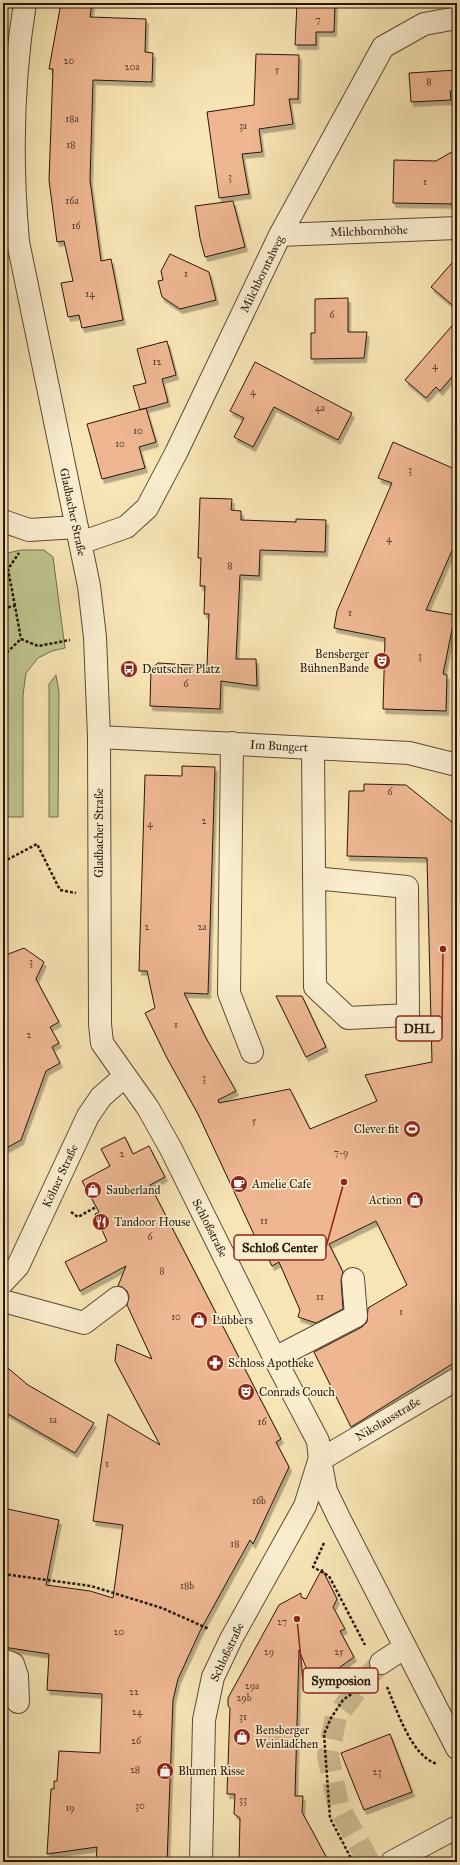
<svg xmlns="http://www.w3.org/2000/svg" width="460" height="1865" font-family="'IM FELL Great Primer',serif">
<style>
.green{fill:#bec48d;stroke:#726e4c}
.building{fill:#eeb792;stroke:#27170b;filter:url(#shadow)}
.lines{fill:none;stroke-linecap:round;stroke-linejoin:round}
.minor-tunnel{stroke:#cebc93;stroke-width:22;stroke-dasharray:22 11;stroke-linecap:butt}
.minor-casing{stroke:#5b4a36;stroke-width:24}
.path{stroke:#27170b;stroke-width:2.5;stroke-dasharray:3 2;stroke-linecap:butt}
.minor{stroke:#faeecf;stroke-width:22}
.labels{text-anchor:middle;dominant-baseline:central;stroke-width:3.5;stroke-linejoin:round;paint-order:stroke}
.number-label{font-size:10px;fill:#593f2d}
.street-label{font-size:12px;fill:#27170b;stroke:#faeecf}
.poi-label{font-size:12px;fill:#27170b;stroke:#faeecf;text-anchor:start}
.leader{fill:none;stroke:#8f2418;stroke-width:1.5}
.callout-dot{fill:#8f2418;stroke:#faeecf;stroke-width:1.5}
.callout{fill:#faeecf;stroke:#8f2418;stroke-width:1.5}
.callout-label{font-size:13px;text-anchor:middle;font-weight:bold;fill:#27170b}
</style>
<defs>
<filter id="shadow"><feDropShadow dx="2.5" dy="4.5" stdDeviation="0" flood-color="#0004"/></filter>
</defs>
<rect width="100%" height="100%" fill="#f8e5b5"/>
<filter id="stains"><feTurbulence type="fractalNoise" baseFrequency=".005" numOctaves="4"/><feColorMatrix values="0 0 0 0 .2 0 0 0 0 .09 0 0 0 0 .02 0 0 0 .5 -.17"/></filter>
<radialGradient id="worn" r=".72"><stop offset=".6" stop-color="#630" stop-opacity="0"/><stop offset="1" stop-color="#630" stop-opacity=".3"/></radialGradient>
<!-- green -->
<path class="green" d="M21,550H44L53,557L65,648L52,651L38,658L26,673L23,695V817H3V554Z
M56,675L59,692L58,817H49V684Z"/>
<!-- building -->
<path class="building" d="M61,3H92L90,17L146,19L145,52L153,53L152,82L93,80L90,180L101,261L111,259L123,320L82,328L79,315L68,317L61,283L73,281L64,241L57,242L49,180L53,69H49Z
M297,3H335L334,32H316V45H295Z
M256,54L299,55L298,99H289L293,124L259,129L262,152L242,154L249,194L219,198L207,112L254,105Z
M457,70V91H450L451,100L411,102L409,73Z
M457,149V204L393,203L394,160L436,161Z
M233,201L245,247L205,257L200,238L195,206Z
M170,254L209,272L216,300L180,309L162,297L158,281L163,280L161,271Z
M457,257V309L431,287Z
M348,298V332H367L364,358L311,359V333H315V299Z
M457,320V371L440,391L436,387L426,398L405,380Z
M167,341L176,375L162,379L168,402L140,410L133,386L146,383L137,349Z
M255,362L352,413L338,440L274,407L253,447L234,437L244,418L230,411Z
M146,408L156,442L139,447L145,468L102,479L87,424Z
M393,442L457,470V539L426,610L455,615L443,674L447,675L446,711L383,709L385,638L334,628L337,611L392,483L378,478Z
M200,498L232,499L231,510L241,511V520L296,522V519L326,520L325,552L260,550L259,576L240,575L236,659H256L257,686L221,681L220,709L150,706L151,669L158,663L207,666L209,614H204L205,586H200L201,558H198Z
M182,766L215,767L208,994L184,993L206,1038L236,1091L218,1100L219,1103L290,1089L310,1129L377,1101L365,1075L432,1062L427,858L347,856L349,791H364V784L406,785L457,826V1361L351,1427L314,1352L362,1327L367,1322L368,1308L407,1285L376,1221L329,1244L343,1272L341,1280L343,1309L316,1323L298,1317L300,1310L279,1262L272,1266L259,1239L257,1241L198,1114L167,1058L145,1013L155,1008L147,971H139L145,775L182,776Z
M24,948L44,962L36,979L59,1022L50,1027L59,1043L52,1047L60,1063L46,1071L21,1140L3,1150V960L6,955Z
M276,996H302L326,1047L306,1057Z
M125,1137L133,1154L149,1146L165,1177L150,1185L281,1439L276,1442L289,1467L253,1544L250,1540L200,1631L178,1679L173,1700L167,1862H96L97,1847L47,1854L51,1789H54V1781H57L59,1751L100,1753L102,1694L47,1690L49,1654L3,1647V1508L59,1520L46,1585L90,1591L113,1598L123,1525L93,1521L108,1414L160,1445L115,1361L117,1344L152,1359L127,1305L129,1297L127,1291L122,1287L118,1286L126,1266L80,1291L65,1262L107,1241L95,1214L99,1212L82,1181L110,1166L101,1149Z
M3,1364L28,1385L94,1423L75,1453L3,1411Z
M322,1569L337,1599L333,1607L345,1629L340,1631L354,1657L329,1675L321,1671L313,1685L299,1650L295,1796H303L302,1812L329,1862H239L240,1818L234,1814L235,1794H227L230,1708L228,1706V1698L279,1605L301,1593V1597L306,1599Z
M390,1734L412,1792L364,1810L341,1753Z"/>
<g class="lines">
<!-- minor-tunnel -->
<path class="minor-tunnel" d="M369,1862L338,1805L328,1755L336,1717L364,1681L381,1663"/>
<!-- minor casing -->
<g class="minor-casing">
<path id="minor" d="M25,3C12,82 11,162 18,242L89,586L95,637L99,737L100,1024L102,1043L148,1108L171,1149L276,1361L318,1441L320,1460L326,1491L339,1518L457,1748
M280,235L457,228
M3,521L29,530L77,527
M80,543L126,527L147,508L176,453L280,235L383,47L424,24L457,18
M99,737L409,753L457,765
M232,743L229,993L252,1052
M313,748C314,828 314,907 315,987L348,1018L408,1015L407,887L314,878
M3,1282L18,1266L88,1116L101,1097L125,1076
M3,1301L84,1323L117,1298
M275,1358L356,1316L353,1279
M320,1460L457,1379
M3,1660L13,1664L17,1676L18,1702
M381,1663L405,1647
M201,1862L204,1720L213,1677L231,1639L305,1506L319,1461
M392,1862L457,1827"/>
</g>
<!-- path -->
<path class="path" d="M15,606L8,569L19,553
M3,608L15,606L21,639
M21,639L38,646L70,640
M3,656L21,639
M3,862L37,844L60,890L76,893
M71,1212L78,1217L96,1207
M324,1543L313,1567L329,1576L365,1645
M3,1574L91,1586L162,1608L209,1629
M387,1687C397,1710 411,1756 437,1764
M353,1862L330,1818L324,1734L331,1718L343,1700L368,1682"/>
<!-- minor -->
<use href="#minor" class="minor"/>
</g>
<!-- icons -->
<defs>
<g id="theatre-disc" transform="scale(0.9)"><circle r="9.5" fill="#8f2418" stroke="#faeecf"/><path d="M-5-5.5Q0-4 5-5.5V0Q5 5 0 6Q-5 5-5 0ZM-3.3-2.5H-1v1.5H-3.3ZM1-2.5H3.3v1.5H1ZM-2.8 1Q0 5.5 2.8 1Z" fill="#fff"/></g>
<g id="bus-disc" transform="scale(0.9)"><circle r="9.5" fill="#8f2418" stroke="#faeecf"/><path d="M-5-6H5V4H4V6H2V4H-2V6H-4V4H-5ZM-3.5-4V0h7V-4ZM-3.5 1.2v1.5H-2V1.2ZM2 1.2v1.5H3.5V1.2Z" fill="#fff"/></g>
<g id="stadium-disc" transform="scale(0.9)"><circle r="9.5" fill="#8f2418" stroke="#faeecf"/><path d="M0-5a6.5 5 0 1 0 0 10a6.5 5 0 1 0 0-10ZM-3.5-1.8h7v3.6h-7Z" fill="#fff"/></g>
<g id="cafe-disc" transform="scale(0.9)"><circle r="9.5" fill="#8f2418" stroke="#faeecf"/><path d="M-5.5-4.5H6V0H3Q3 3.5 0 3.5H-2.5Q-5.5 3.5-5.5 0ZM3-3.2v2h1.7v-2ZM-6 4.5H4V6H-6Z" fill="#fff"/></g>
<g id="shop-disc" transform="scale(0.9)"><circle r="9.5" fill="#8f2418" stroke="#faeecf"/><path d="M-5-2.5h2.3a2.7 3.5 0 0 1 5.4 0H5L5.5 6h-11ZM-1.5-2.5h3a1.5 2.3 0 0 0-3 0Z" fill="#fff"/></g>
<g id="restaurant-disc" transform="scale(0.9)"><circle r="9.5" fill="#8f2418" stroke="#faeecf"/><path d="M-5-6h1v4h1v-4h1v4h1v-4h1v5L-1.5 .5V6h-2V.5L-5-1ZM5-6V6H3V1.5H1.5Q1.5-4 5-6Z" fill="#fff"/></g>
<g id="pharmacy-disc" transform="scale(0.9)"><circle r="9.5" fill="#8f2418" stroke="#faeecf"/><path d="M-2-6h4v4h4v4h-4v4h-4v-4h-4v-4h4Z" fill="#fff"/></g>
</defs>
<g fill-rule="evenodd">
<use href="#theatre-disc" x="382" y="661"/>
<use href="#bus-disc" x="129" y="669"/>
<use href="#stadium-disc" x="412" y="1129"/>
<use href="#cafe-disc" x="239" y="1184"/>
<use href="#shop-disc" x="93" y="1190"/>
<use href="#shop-disc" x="415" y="1200"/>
<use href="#restaurant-disc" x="101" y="1222"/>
<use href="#shop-disc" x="199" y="1320"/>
<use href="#pharmacy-disc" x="215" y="1363"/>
<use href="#theatre-disc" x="246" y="1392"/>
<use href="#shop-disc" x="242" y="1737"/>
<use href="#shop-disc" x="165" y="1771"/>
</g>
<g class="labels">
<!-- number labels -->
<g class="number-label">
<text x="318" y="20">7</text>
<text x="69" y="61">20</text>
<text x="132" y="67">20a</text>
<text x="277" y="70">5</text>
<text x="429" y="82">8</text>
<text x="72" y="119">18a</text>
<text x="243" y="126">3a</text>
<text x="71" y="145">18</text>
<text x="230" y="177">3</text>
<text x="425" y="182">1</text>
<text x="72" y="201">16a</text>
<text x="76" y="226">16</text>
<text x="186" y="274">1</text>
<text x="90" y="294">14</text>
<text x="332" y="315">6</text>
<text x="157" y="362">12</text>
<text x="435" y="366">4</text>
<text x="253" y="392">4</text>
<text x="320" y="408">4a</text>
<text x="138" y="431">10</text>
<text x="120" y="444">10</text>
<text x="410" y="470">3</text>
<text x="389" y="539">4</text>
<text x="230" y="566">8</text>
<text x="350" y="613">1</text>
<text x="420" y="656">3</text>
<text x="186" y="684">6</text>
<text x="390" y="792">6</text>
<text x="204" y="821">2</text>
<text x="150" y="824">4</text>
<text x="147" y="927">2</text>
<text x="202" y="927">2a</text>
<text x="31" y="962">3</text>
<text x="176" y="1025">1</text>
<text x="29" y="1035">2</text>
<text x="204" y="1078">3</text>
<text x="254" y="1121">5</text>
<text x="341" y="1153">7-9</text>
<text x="122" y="1154">2</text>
<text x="264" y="1221">11</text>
<text x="150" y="1237">6</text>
<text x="162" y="1271">8</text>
<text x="320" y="1297">11</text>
<text x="401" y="1312">1</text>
<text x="176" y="1317">10</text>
<text x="53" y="1420">1a</text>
<text x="262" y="1422">16</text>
<text x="107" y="1464">1</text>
<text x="259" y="1501">16b</text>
<text x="235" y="1544">18</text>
<text x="187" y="1586">18b</text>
<text x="282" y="1622">27</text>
<text x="119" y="1632">20</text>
<text x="269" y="1652">29</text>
<text x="339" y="1652">25</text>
<text x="252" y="1686">29a</text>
<text x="134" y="1692">22</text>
<text x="244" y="1698">29b</text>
<text x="137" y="1712">24</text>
<text x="243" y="1717">31</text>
<text x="136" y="1741">26</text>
<text x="135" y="1770">28</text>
<text x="377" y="1772">23</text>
<text x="243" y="1800">33</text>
<text x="140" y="1806">30</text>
<text x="70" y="1808">19</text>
</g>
<!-- street labels -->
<g class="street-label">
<text transform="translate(369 231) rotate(-2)">Milchbornhöhe</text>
<text transform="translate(262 274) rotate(-64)">Milchborntalweg</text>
<text transform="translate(73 512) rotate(78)">Gladbacher Straße</text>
<text transform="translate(279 746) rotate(3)">Im Bungert</text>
<text transform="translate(99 833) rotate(-90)">Gladbacher Straße</text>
<text transform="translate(60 1176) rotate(-65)">Kölner Straße</text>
<text transform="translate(210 1228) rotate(63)">Schloßstraße</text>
<text transform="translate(388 1419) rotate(-31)">Nikolausstraße</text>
<text transform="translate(227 1652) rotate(-65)">Schloßstraße</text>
</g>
<!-- poi labels -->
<g class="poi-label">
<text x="369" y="654" text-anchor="end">Bensberger<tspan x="369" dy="14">BühnenBande</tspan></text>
<text x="142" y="669">Deutscher Platz</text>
<text x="399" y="1129" text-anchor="end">Clever fit</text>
<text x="252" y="1184">Amelie Cafe</text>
<text x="106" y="1190">Sauberland</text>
<text x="402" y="1200" text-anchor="end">Action</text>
<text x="114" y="1222">Tandoor House</text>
<text x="212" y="1320">Lübbers</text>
<text x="228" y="1363">Schloss Apotheke</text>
<text x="259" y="1392">Conrads Couch</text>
<text x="255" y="1730">Bensberger<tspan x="255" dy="14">Weinlädchen</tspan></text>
<text x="178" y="1771">Blumen Risse</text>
</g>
</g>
<!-- callouts -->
<path class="leader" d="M443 949L442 1029M344 1182L326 1247M297 1619L303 1680"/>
<g class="callout-dot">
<circle cx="443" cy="949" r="4"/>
<circle cx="344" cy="1182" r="4"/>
<circle cx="297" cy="1619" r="4"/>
</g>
<g class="callout">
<rect x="396" y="1016" width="46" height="25" rx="4"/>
<rect x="234" y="1235" width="92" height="25" rx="4"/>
<rect x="303" y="1668" width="75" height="25" rx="4"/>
</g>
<g class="callout-label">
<text x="419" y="1033">DHL</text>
<text x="280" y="1252">Schloß Center</text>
<text x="341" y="1685">Symposion</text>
</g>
<!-- margin -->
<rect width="460" height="1865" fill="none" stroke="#f8e5b5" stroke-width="16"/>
<rect x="4" y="4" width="452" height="1857" fill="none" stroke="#27170b" stroke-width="2"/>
<rect x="8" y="8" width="444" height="1849" fill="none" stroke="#27170b"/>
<rect width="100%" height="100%" filter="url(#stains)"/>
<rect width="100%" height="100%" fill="url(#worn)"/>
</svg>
